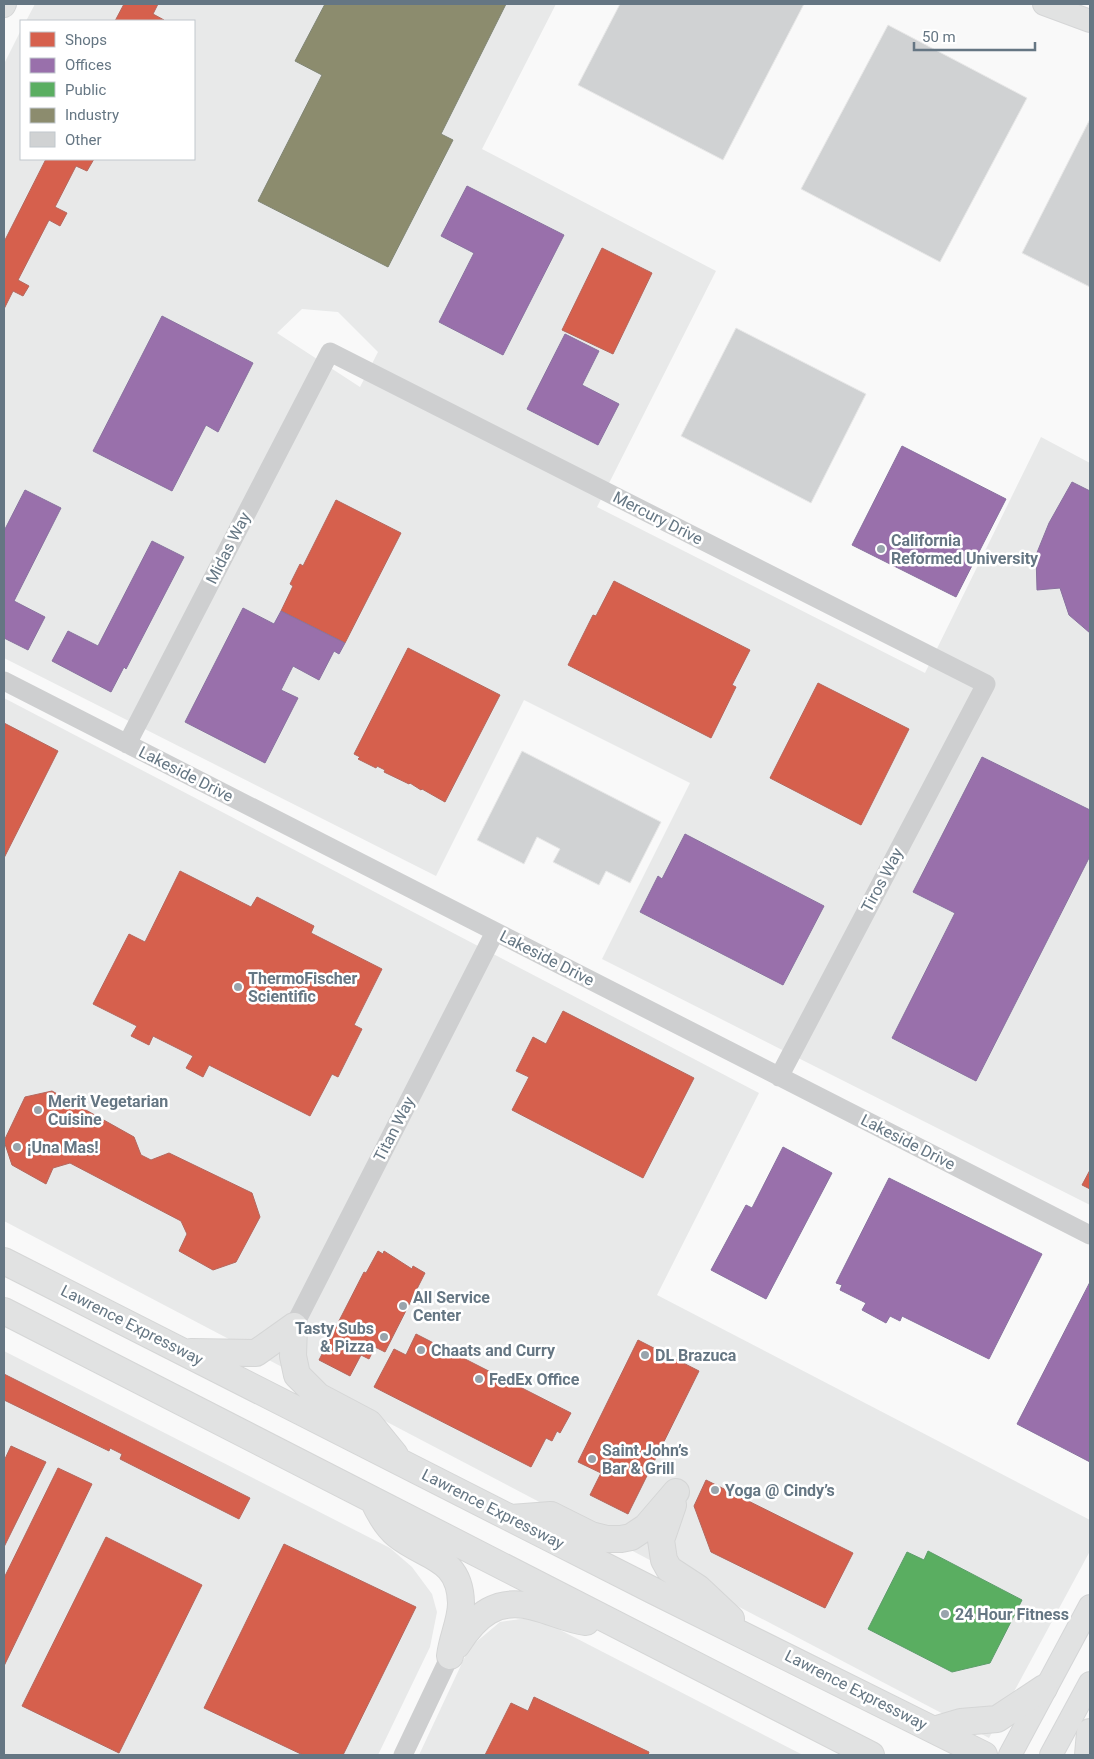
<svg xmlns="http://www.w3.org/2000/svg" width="1094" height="1759" font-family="Roboto,sans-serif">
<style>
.built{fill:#e8e9e9;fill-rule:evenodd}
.shops{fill:#d6604d;stroke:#b4675d}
.offices{fill:#9970ab;stroke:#89729f}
.public{fill:#5aae61;stroke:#5d9d6b}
.industry{fill:#8c8c6e;stroke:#808574}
.building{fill:#d0d2d3;stroke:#e8e8e8}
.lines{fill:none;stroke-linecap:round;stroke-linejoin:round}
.major-casing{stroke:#d5d6d7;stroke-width:24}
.highway-casing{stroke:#d5d6d6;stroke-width:28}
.minor{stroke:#cecfd0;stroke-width:19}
.major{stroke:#e1e2e2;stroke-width:22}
.highway{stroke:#e1e2e2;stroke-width:26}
.poi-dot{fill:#99a4ac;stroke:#fff;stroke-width:2}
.labels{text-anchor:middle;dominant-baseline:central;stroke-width:5;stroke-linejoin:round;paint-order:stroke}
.street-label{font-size:16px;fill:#657683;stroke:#fff}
.poi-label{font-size:16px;font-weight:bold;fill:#657683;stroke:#fff;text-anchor:start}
</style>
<rect width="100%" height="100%" fill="#f9f9f9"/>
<!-- built -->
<path class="built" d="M35,4H556L482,149L716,271L597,507L925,673L1041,437L1090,463V1205L602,959L690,783L524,700L436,876L4,658V64L21,30V159H194V21H26ZM302,309L338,312L378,352L360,387L277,333Z
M4,698L759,1093L657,1295L1090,1520V1551L989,1738L4,1221Z
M4,1351L390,1548L412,1567L432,1594L437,1612L430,1647L378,1755H4Z
M535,1617L803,1755H419L469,1648L500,1622Z"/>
<!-- shops -->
<path class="shops" d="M124,4H158L153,14L164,20L115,21Z
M46,159H94L87,171L76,166L55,207L67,213L60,226L49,220L18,280L29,286L23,296L13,291L4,309V242Z
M602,248L652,273L613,354L562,330Z
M336,500L401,533L345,643L281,611L293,586L290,584L300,564L303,566Z
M614,581L750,650L732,685L736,687L711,738L568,665L593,615L596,616Z
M408,648L500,695L445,802L422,789L421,790L410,783L409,784L384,772L385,770L377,766L376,768L358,759L360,757L354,754Z
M818,683L909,729L861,825L770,778Z
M4,723L58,751L4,858Z
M180,871L251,907L257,897L314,926L311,933L382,969L354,1025L362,1029L338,1077L332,1074L310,1116L209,1065L203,1077L186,1068L193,1056L153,1036L149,1045L131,1036L137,1026L93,1004L129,934L145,942Z
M563,1011L694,1078L643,1178L512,1110L529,1077L516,1071L533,1037L546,1044Z
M52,1091L134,1137L141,1155L151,1160L169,1153L252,1193L260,1217L236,1262L213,1270L179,1251L187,1234L181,1221L70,1163L53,1168L46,1184L12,1165L4,1141L25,1097Z
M1090,1170V1189L1082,1185Z
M378,1251L383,1254L384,1251L412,1269L413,1266L425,1273L385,1352L375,1347L369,1359L361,1355L350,1376L319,1360L364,1272L366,1273Z
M416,1334L571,1413L560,1433L557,1431L552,1441L546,1438L531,1467L374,1387L394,1349L406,1355Z
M638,1340L699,1371L628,1514L590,1495L601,1473L578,1462Z
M4,1374L250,1498L239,1519L120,1459L122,1454L110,1448L109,1451L4,1400Z
M11,1446L46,1462L4,1547V1461Z
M58,1468L92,1484L4,1666V1578Z
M706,1480L853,1553L825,1608L711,1552L694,1506Z
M106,1537L202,1585L119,1753L22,1706Z
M284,1544L416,1607L343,1755H303L204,1708Z
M534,1697L649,1752L648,1755H485L511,1703L528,1711Z"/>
<!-- offices -->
<path class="offices" d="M467,186L564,235L503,355L439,322L474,253L441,236Z
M162,316L253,363L218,432L206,425L172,491L93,451Z
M565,334L599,351L582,385L619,404L598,445L527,409Z
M902,446L1006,499L956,597L852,545Z
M1072,482L1090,491V633L1069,615L1060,588L1037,590L1036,555L1049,523Z
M25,490L61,508L14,601L45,617L28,650L4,638V531Z
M152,541L184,557L126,669L124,667L111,692L52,661L68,631L98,646Z
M243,608L274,624L281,611L345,643L339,654L334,651L319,680L293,666L281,690L298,698L265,763L185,722Z
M982,757L1090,810V856L976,1081L892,1038L955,913L913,892Z
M685,834L824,906L783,985L640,912L658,876L662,879Z
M783,1147L832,1173L766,1299L711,1270L746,1205L752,1208Z
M889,1178L1042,1254L989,1359L902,1316L900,1321L890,1316L886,1323L862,1310L866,1303L840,1290L842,1285L836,1283Z
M1090,1282V1462L1017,1424Z"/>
<!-- public -->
<path class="public" d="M928,1551L1022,1600L990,1663L952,1672L868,1629L907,1552L924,1560Z"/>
<!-- industry -->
<path class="industry" d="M325,4H506L441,134L453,140L388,267L258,201L322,75L295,61Z"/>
<!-- building -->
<path class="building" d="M620,4H804L723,160L578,85Z
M888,25L1027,98L940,262L801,189Z
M1090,119V287L1022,253Z
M736,328L866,394L811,503L681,436Z
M522,751L661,822L630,883L606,871L599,885L553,862L560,849L537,837L524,864L477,840Z"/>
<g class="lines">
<!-- major casing -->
<g class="major-casing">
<path id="major" d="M1044,4L1090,21
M4,6L5,4
M1010,1755L1090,1606
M1051,1755L1090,1683"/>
</g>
<!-- highway casing -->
<g class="highway-casing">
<path id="highway" d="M4,1261L654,1591L984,1755
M4,1311L871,1755
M294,1326L293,1356L297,1375L318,1396L369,1423L395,1455
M191,1352L256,1353L294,1326
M373,1500C379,1513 386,1526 397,1535C425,1558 460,1556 461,1603C461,1621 452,1638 450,1656
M673,1505L661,1540L664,1560L669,1569L698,1588L731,1619
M511,1518L551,1515L591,1535L607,1539H621L631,1537L646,1527L676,1492
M457,1645C476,1615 497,1597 534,1607C552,1611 568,1620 586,1622
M934,1730L961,1722L997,1719L1044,1688
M1088,1755L1090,1732"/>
</g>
<!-- minor -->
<path class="minor" d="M4,681L1090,1235
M127,744L330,352L986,684L779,1077
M294,1326L495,932
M403,1755L450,1656"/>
<!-- major -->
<use href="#major" class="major"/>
<!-- highway -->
<use href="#highway" class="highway"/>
</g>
<!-- markers -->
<g class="poi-dot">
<circle cx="881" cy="549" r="5"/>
<circle cx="238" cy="987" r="5"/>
<circle cx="38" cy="1110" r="5"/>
<circle cx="17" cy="1147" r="5"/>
<circle cx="403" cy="1306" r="5"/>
<circle cx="384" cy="1337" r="5"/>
<circle cx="421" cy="1350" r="5"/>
<circle cx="645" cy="1355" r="5"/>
<circle cx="479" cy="1379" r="5"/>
<circle cx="592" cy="1459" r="5"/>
<circle cx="715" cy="1490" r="5"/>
<circle cx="945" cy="1614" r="5"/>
</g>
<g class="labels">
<!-- street labels -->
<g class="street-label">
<text transform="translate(658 518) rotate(27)">Mercury Drive</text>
<text transform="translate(228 548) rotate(-63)">Midas Way</text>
<text transform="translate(186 774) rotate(27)">Lakeside Drive</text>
<text transform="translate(882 880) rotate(-62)">Tiros Way</text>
<text transform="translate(547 958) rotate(27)">Lakeside Drive</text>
<text transform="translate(394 1129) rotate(-63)">Titan Way</text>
<text transform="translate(908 1142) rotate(27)">Lakeside Drive</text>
<text transform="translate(132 1325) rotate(27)">Lawrence Expressway</text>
<text transform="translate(493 1509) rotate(27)">Lawrence Expressway</text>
<text transform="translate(856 1690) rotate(27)">Lawrence Expressway</text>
</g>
<!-- poi labels -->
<g class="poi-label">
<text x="891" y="540">California<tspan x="891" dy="18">Reformed University</tspan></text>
<text x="248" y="978">ThermoFischer<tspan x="248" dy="18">Scientific</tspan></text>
<text x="48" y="1101">Merit Vegetarian<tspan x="48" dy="18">Cuisine</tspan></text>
<text x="27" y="1147">¡Una Mas!</text>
<text x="413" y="1297">All Service<tspan x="413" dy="18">Center</tspan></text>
<text x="374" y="1328" text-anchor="end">Tasty Subs<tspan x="374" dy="18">&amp; Pizza</tspan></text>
<text x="431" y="1350">Chaats and Curry</text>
<text x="655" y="1355">DL Brazuca</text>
<text x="489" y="1379">FedEx Office</text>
<text x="602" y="1450">Saint John’s<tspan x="602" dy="18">Bar &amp; Grill</tspan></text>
<text x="725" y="1490">Yoga @ Cindy’s</text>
<text x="955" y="1614">24 Hour Fitness</text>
</g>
</g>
<!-- border -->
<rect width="1094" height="1759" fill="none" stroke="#657683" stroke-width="10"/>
<!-- legend -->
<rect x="20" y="20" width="175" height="140" fill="#ffffff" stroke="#c1c8cd"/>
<rect x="30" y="32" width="25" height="15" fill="#d6604d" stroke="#c1c8cd"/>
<text x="65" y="45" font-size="15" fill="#657683">Shops</text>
<rect x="30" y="58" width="25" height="15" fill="#9970ab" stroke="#c1c8cd"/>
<text x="65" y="70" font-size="15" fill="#657683">Offices</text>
<rect x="30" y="82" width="25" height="15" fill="#5aae61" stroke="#c1c8cd"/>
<text x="65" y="95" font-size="15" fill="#657683">Public</text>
<rect x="30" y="108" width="25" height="15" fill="#8c8c6e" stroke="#c1c8cd"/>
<text x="65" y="120" font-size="15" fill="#657683">Industry</text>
<rect x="30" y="132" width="25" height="15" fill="#d0d2d3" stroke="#c1c8cd"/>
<text x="65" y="145" font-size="15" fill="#657683">Other</text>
<!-- scale -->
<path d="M914 42v8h121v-8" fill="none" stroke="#657683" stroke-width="2.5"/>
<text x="922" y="42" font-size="15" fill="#657683" stroke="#ffffff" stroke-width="4" paint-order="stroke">50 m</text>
</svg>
